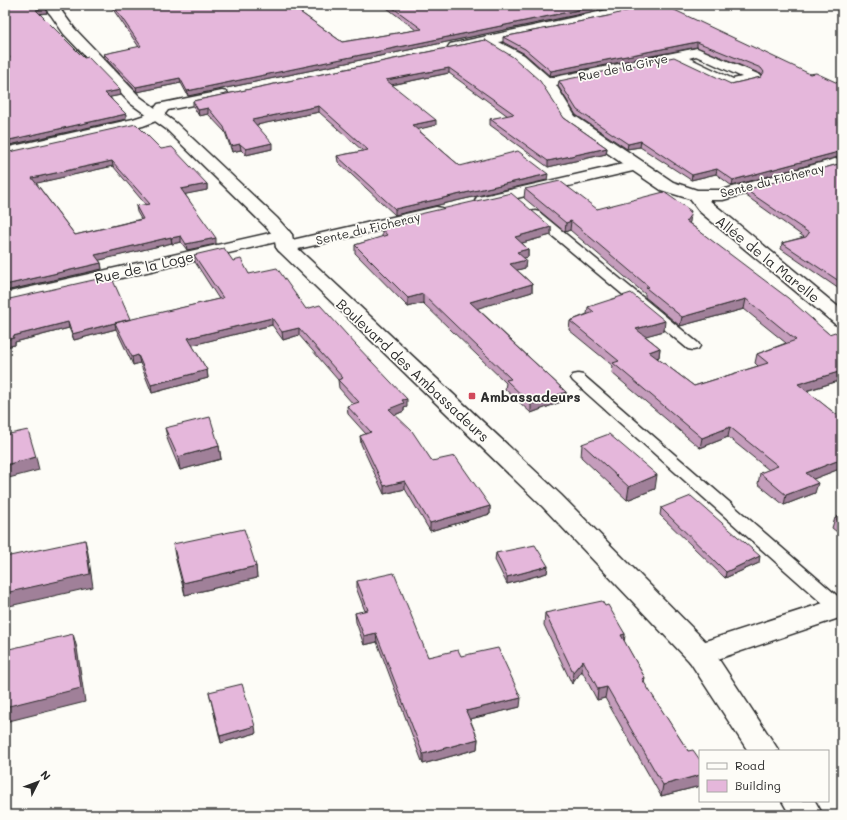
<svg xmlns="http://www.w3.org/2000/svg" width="847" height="820" font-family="Mali,sans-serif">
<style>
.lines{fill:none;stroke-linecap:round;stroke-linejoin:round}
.service-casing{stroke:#2b2b2b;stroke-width:3}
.minor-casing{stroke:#2b2b2b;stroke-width:3}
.secondary-casing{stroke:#2b2b2b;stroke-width:3}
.service{fill:#fdfcf7;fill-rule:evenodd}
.minor{fill:#fdfcf7;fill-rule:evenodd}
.secondary{fill:#fdfcf7;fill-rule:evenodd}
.wall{fill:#c59dbc;stroke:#2b2b2b;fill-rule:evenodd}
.shaded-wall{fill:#a08099;stroke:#2b2b2b}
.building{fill:#e5b7db;stroke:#2b2b2b;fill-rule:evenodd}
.poi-dot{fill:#d1495b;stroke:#fdfcf7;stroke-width:1.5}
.labels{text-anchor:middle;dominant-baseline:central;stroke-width:3.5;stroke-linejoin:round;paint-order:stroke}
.far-street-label{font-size:12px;fill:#2b2b2b;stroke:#fdfcf7}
.street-label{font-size:14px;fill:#2b2b2b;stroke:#fdfcf7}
.poi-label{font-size:14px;font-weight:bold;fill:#2b2b2b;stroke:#fdfcf7;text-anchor:start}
</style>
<rect width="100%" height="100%" fill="#fdfcf7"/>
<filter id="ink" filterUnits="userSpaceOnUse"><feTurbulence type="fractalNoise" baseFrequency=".025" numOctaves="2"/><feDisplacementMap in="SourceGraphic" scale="8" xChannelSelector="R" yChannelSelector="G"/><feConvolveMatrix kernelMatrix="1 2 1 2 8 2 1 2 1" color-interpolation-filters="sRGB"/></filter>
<g filter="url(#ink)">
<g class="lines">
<!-- service casing -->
<g class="service-casing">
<path id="service" d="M535,211L539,212L698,343L700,346L698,349L693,350L688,349L531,218L529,215L531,212Z
M578,374L583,375L842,600V614L839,615L833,613L573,381L571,378L573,375Z"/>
</g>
<!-- minor casing -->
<g class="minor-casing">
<path id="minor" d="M631,5H651L649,8L607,19L499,42L524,55L550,78L697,48L760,75L762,78L760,81L731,88L674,61L556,85L575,116L673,182L697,190H722L842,157V167L723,200H709L842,310V326L835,324L699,211L690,199L661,190L633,171L483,206L477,205L475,201L477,197L483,196L623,164L564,122L541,85L514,61L485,45L455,51L450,50L448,47L450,44ZM696,56L742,77L733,79L689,58Z
M222,91L227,92L229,95L227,98L168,110L161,119L143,126L5,158V148L133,119L151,113L158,104Z
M436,207L442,208L445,212L442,216L285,252L279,251L276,247L279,243Z
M283,230L289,231L292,235L289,239L5,305V293Z
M842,597V617L700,665L690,662L686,654L690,646Z"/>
</g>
<!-- secondary casing -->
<g class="secondary-casing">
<path id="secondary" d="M42,5H55L60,9L74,28L140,97L176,123L277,218L292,235L294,245L561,495L710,646L779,751H748L690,662L543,507L279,251L276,247L274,236L265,226L166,129L130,103L64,34L51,15Z
M782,801H815L823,815H790Z"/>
</g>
<!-- service -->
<use href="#service" class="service"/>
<!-- minor -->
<use href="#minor" class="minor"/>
<!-- secondary -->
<use href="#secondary" class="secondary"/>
</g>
<!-- wall -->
<path class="wall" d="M5,5L47,13L40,14L121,95L110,97L126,119L5,146V59H8L5,53Z
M57,5H96L63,10Z
M110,5H290L342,42L416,30L383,5H624L188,96L181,83L137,92L105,58L104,54L139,47Z
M608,16L810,74L842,85V156L732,186L716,174L691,180L640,147L627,149L576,115L558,86L559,81L731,84L761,77L762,76L761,74L697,47L550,76L525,54L503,42V37Z
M485,40L564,118L607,148L606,154L548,167L490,125V119L508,116L449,73L392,85L436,125L417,129L460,166L547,180L395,215L338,162L337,156L363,151L319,112L256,125L272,149L246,155L241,150L232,152L225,132L208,114L199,116L193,106V101Z
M161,149L207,184V190L185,194L216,244L187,250L181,242L172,244V243L99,260L101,263L102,269L5,291V153ZM113,166L146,205L136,206L137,212L141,219L75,235L36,183Z
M842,163V291L781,249L782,243L804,237L745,195L746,190Z
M525,189L597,209L690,213L689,223L829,334L842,338V380L806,391L842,419V468L813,479L815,493L784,505L758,484L760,473L769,470L728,437L700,448L612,373L613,366L569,330L570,321L587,314L588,307L664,331L645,336L660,348L659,357L657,358L694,386L758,366L755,363L757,354L786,343L744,309L680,326L645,297V294L570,230L565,232L524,198Z
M407,217L551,227V235L522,243L528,249V257L524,258L525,268L517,270L532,284V292L477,308L566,392V400L531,413L505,389L506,383L423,303L408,307L355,253V245L382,237V229L407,223Z
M194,255L233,261L249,274L306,309L407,407L404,408V411L395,415L432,461L490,506V514L430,531L405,489L384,494L361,444L360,436L366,434L348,414L347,406L353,404L339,388L338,380L299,335L283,340L272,325L192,345L207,370L208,378L152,393L140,363L133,365L116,329L74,340L69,328L15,342V345L5,347V300L130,320L219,299L195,262Z
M165,428L219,446L221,459L180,470L168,441Z
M582,444L655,489L627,500L581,457Z
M661,508L759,563L725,578L660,515Z
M842,515V536L832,528L835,518Z
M173,544L256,566L257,578L185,595L175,556Z
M496,553L548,566L547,573L507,584L495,560Z
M357,581L428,657L461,656L520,707L470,719L478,739L477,749L423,764L377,642L364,645L356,622L355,613L365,611L357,590Z
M605,606L625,634L624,641L645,678L644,683L688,751L700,760V786L661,796L605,698L597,700L582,671L572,684L544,625L545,613Z
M209,692L256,733L221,743Z
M842,695V713L838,708Z"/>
<!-- shaded-wall -->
<path class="shaded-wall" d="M66,5H96L63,10L62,6Z
M602,5H624L188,96L187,91Z
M46,8L47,13L37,14L36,10Z
M697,42V47L550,76L551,71Z
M449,68V73L386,86V80Z
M180,78L181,83L137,92L136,87Z
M120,90L121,95L106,98L105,93Z
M319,106V112L252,126V120Z
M208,108V114L199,116L198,110Z
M126,114V119L5,146V141Z
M436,120V125L412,131V125Z
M641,141L640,147L627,149L628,144Z
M272,143V149L246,155V149Z
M240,144L241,150L232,152L231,146Z
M607,148L606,154L548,167V161Z
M842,151V156L732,186L733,180Z
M112,161L113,166L33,184L32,178Z
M717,169L716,174L691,180L692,175Z
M548,174L547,180L395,215V209Z
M207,184V190L182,195L181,189Z
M691,211L690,215L691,214L690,222L685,229L686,221L688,212Z
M571,221L570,230L565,232L566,223Z
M551,227V235L515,245V237Z
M181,236V242L172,244L171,238Z
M171,237L172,243L96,261L95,255Z
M216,238V244L187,250L186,244Z
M528,249V257L517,260V252Z
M526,260L525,268L510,272V264Z
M101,263L102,269L5,291V285Z
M532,284V292L469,311L470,302Z
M423,294V303L408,307V298Z
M746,299L744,309L680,326L682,317Z
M272,318V325L189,346L188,338Z
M130,319L131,325L115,323L116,329L74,340L72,334Z
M665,321L664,331L635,339L636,329Z
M68,322L69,328L15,342V345L5,347V340L13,336Z
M299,328V335L283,340L282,332Z
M660,348L659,357L647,361L649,352Z
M138,355L140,363L133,365L132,357Z
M207,370L208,378L152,393L151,385Z
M842,371V380L795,394L798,384Z
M566,392V400L531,413V404Z
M407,399V407L404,408V411L390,417L389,409L402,400Z
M730,427L728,437L700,448L702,438Z
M219,446L221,459L180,470L178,457Z
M36,457L39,470L5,479V465Z
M842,459V468L803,483L806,473Z
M657,475L655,489L627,500L629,487Z
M405,481V489L384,494V486Z
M818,483L815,493L784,505L786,495Z
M490,506V514L430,531V523Z
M85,540L88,553L93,587L5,607V593Z
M760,556L759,563L725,578L726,572Z
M256,566L257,578L185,595L183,583Z
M548,566L547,573L507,584V577Z
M376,633L377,642L364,645V636Z
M73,634L77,648L85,702L5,722V707Z
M625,634L624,645L621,635Z
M583,660L582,671L572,684L573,672Z
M645,678L643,689L642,679Z
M607,687L605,698L597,700L598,689Z
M521,698L520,707L466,720V711Z
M255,726L256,733L221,743L220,736Z
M478,739L477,749L423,764V754Z
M700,775V786L661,796L663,785Z"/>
<!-- building -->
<path class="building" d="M5,5H43L46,8L36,10L84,58L88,57L120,90L105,93L126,114L5,141V59L10,58L5,50Z
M113,5H290L342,42L422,29L389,5H602L187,91L180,78L136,87L104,54L141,46Z
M649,5H664L810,74L816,73L842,85V151L733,180L717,169L692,175L641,141L628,144L577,110L559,81L674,57L731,84L761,77L764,72L761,68L697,42L551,71L525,49L503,37L608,16Z
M485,40L513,57L540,81L564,118L607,148L548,161L490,119L514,114L449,68L386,80L436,120L412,125L460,166L518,151L548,174L395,209L337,156L368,150L319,106L252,120L272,143L246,149L240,144L231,146L224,127L208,108L198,110L193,101Z
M136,124L161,149L172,147L207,184L181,189L216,238L186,244L181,236L171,238V237L95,255L101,263L5,285V153ZM112,161L150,204L136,206L143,219L75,235L32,178Z
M842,163V283L782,243L806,237L809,233L746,190Z
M560,181L597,209L664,192L691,211L688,212L691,214L686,221L788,298L829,334L835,332L842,338V371L798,384L842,419V459L806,473L818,483L786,495L760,473L778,466L730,427L702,438L613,363L619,361L570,321L594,312L588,307L631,293L665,321L636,329L660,348L649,352L694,386L768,363L757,354L796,340L746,299L682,317L646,288L649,287L571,221L566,223L525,189Z
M511,193L551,227L515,237L528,249L517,252L526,260L510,264L532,284L470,302L566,392L531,404L506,380L511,379L423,294L408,298L355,245L387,235L382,229L412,222L407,217Z
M224,248L233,261L241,259L249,274L277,268L306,309L320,305L356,345L407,399L402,400L404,403L389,409L412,431L432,461L455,456L490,506L430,523L405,481L384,486L360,436L371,432L347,406L359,402L338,380L343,378L299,328L282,332L272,318L188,338L207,370L151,385L138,355L132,357L115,323L223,298L194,255Z
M111,276L130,319L72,334L68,322L13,336L14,338L5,340V300Z
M210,417L219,446L178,457L165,428Z
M28,430L36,457L5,465V435Z
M609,434L657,475L629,487L582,444Z
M691,496L760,556L726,572L661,508Z
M842,515V523L835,518Z
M244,529L256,566L183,583L173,544Z
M85,540L90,574L5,593V557Z
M535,545L548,566L507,577L496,553Z
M394,573L428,657L458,650L461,656L498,648L521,698L466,711L478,739L423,754L376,633L364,636L355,613L368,610L357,581Z
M602,601L605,606L608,605L625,634L621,635L645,678L642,679L688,751L693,750L700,760V775L663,785L607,687L598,689L583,660L573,672L545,613Z
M73,634L81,688L5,707V650Z
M242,684L255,726L220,736L209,692Z"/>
</g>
<!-- markers -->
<rect class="poi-dot" x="468" y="392" width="8" height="8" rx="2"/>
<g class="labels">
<!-- far-street labels -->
<g class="far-street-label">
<text transform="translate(623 67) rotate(-12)">Rue de la Girye</text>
<text transform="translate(772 180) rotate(-14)">Sente du Ficheray</text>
<text transform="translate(368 228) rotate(-13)">Sente du Ficheray</text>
</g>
<!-- street labels -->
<g class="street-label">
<text transform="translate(768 259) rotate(39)">Allée de la Marelle</text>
<text transform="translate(144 267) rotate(-13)">Rue de la Loge</text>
<text transform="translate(413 370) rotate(43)">Boulevard des Ambassadeurs</text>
</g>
<!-- poi labels -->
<g class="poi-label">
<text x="480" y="396">Ambassadeurs</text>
</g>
</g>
<!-- margin -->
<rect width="847" height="820" fill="none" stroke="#fdfcf7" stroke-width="20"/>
<rect x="10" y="10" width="827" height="800" fill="none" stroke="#2b2b2b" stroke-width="1.5" filter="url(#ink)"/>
<!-- legend -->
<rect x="699" y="750" width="130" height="52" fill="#fdfcf7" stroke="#a9a8a5"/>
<rect x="707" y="763" width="20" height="6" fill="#fdfcf7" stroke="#a9a8a5"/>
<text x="735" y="770" font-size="12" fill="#2b2b2b">Road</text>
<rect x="707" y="780" width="20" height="12" fill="#e5b7db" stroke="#a9a8a5"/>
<text x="735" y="790" font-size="12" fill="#2b2b2b">Building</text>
<!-- north arrow -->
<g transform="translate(38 782) rotate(48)" stroke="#fdfcf7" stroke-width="3" paint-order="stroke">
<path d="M0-3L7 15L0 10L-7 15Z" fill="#2b2b2b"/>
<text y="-6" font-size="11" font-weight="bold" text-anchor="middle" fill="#2b2b2b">N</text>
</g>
</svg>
